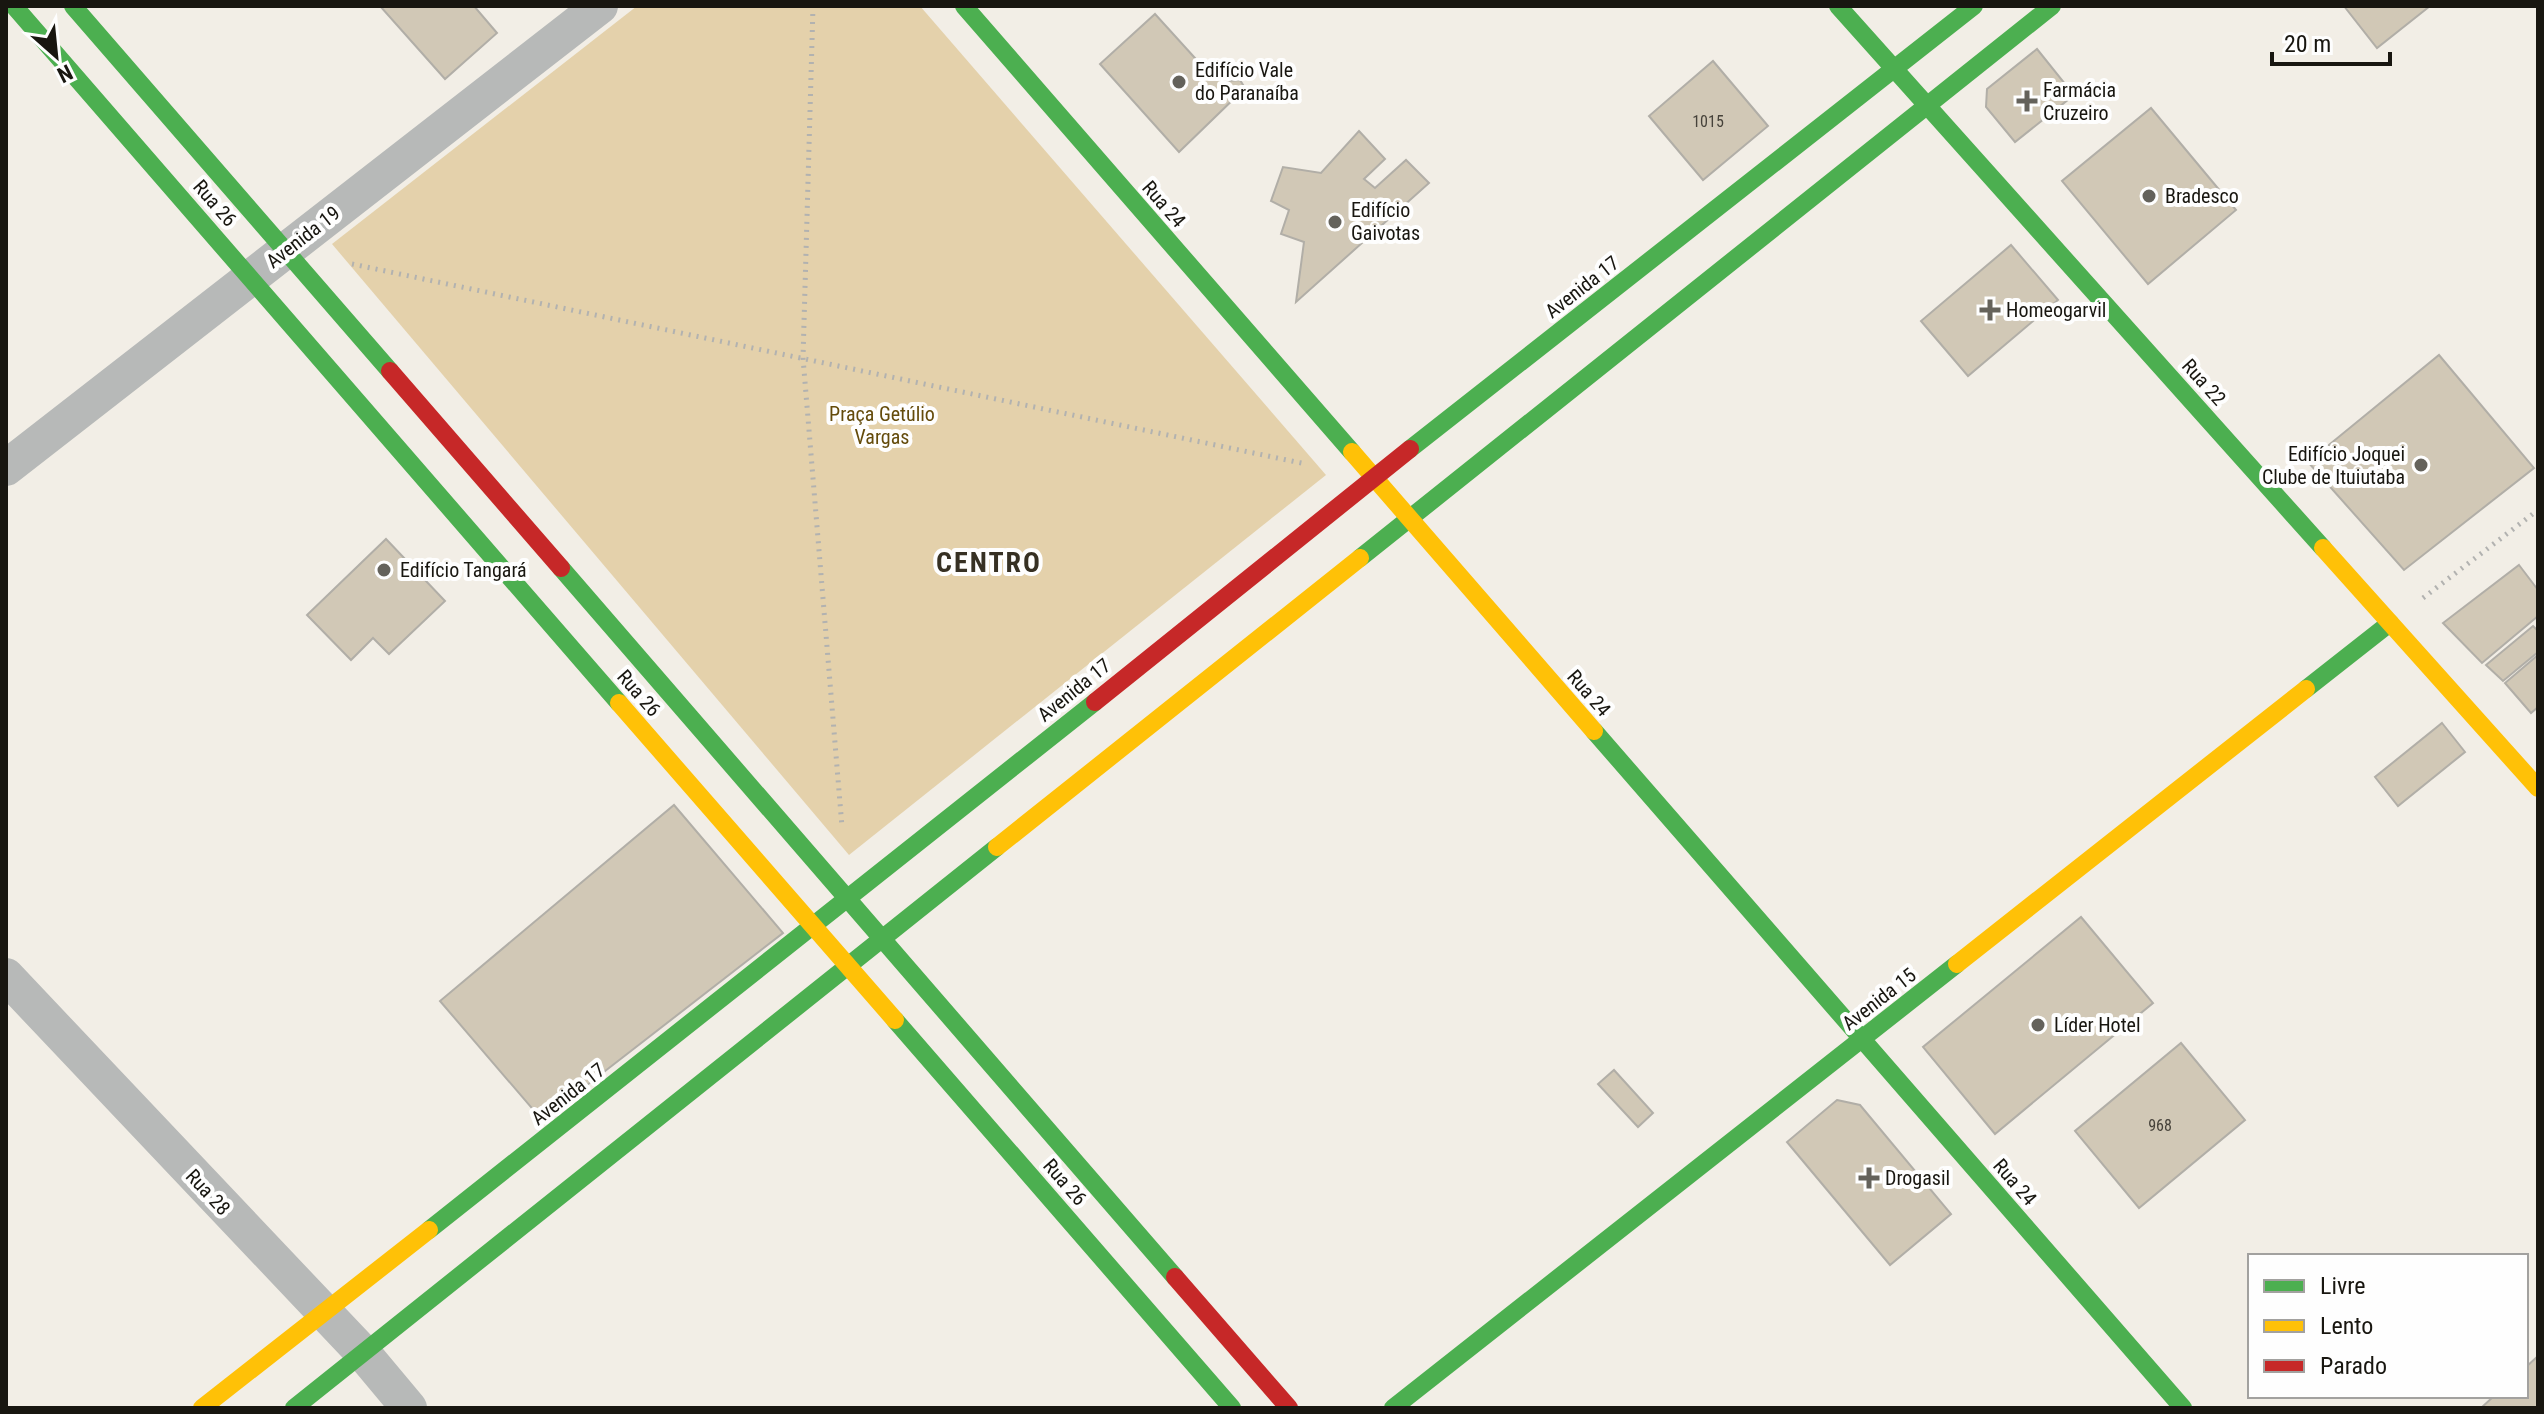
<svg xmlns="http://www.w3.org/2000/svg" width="2544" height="1414" font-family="'Roboto Condensed',sans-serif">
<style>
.green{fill:#e4d1ab}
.building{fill:#d1c8b6;stroke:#b1aea7;stroke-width:2}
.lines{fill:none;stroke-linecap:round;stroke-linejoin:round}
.path{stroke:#b2b2b0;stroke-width:5;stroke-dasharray:2 6;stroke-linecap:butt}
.street{stroke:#b7b9b8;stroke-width:36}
.fast{stroke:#4caf50;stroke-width:18}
.slow{stroke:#ffc107;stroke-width:18}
.jam{stroke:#c62828;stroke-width:18}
.poi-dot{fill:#64625b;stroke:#fefefe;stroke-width:3}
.labels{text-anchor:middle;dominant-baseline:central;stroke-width:8;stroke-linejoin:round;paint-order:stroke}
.number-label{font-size:16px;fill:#46423a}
.poi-label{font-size:20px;fill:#181610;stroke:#fefefe;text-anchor:start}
.street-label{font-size:20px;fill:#181610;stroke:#fefefe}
.park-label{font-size:20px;fill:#644b0b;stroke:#fefefe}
.district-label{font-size:28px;font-weight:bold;letter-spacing:2px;fill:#363023;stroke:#fefefe}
</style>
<rect width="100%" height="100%" fill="#f2eee6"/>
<!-- green -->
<path class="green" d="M637,6H920L1326,475L849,855L332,244Z"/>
<!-- building -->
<path class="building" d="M380,6H474L497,33L445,79Z
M2344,6H2430L2377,48Z
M1155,14L1214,79L1221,73L1227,81L1240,80L1245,88L1179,152L1100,64Z
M2037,49L2074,95L2015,142L1986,107L1987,89Z
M1713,61L1768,126L1703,180L1649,116Z
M2151,108L2236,210L2148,284L2062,181Z
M1359,131L1385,159L1364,179L1375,188L1406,160L1429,183L1296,302L1304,242L1281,234L1289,210L1271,201L1283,167L1321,173Z
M2011,245L2058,300L1968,376L1921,321Z
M2439,355L2534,468L2404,570L2308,462Z
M386,539L445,601L389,654L373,638L351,660L307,615Z
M2519,565L2538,590V616L2482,663L2443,623Z
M2533,626L2538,631V652L2503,681L2486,665Z
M2538,655V707L2531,713L2505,683Z
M2442,723L2465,752L2398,806L2375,777Z
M674,805L783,933L542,1120L440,1001Z
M2081,917L2153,1003L1995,1134L1923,1047Z
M2181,1043L2245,1120L2139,1208L2075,1131Z
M1614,1070L1653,1113L1638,1127L1598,1084Z
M1837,1100L1860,1105L1951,1214L1890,1265L1787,1142Z
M2538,1356V1408H2481L2494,1396H2526V1367Z"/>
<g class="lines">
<!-- path -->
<path class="path" d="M813,6L803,358L842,827
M352,264L1306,464
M2423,598L2538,510"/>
<!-- street -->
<path class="street" d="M6,468L600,6
M6,976L363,1353L409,1408"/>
<!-- fast -->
<path class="fast" d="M14,6L619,703
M73,6L390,371
M964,6L1352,452
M1838,6L2323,548
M1410,449L1974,6
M1360,558L2052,6
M561,568L1175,1277
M2306,689L2390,623
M1594,731L2183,1408
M895,1020L1232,1408
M429,1230L1095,702
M294,1408L997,847
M1393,1408L1957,964"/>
<!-- slow -->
<path class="slow" d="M1352,452L1594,731
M2323,548L2538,788
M619,703L895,1020
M997,847L1360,558
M1957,964L2306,689
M202,1408L429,1230"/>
<!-- jam -->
<path class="jam" d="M390,371L561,568
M1095,702L1410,449
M1175,1277L1289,1408"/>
</g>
<!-- markers -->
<g class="poi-dot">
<circle cx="1179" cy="82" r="8"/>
<path d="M2023 89h8v8h8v8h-8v8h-8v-8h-8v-8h8z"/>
<circle cx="2149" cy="196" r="8"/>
<circle cx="1335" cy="222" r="8"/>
<path d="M1986 298h8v8h8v8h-8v8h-8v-8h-8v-8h8z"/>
<circle cx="2421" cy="465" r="8"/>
<circle cx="384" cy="570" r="8"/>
<circle cx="2038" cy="1025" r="8"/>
<path d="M1865 1166h8v8h8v8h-8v8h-8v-8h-8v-8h8z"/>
</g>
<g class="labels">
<!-- number labels -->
<g class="number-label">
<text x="1708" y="121">1015</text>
<text x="2160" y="1125">968</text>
</g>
<!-- poi labels -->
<g class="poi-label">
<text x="1195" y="70">Edifício Vale<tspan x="1195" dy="23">do Paranaíba</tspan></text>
<text x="2043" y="90">Farmácia<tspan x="2043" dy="23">Cruzeiro</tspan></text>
<text x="2165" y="196">Bradesco</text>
<text x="1351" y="210">Edifício<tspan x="1351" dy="23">Gaivotas</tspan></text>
<text x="2006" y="310">Homeogarvil</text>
<text x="2405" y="454" text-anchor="end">Edifício Joquei<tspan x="2405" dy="23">Clube de Ituiutaba</tspan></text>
<text x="400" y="570">Edifício Tangará</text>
<text x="2054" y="1025">Líder Hotel</text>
<text x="1885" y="1178">Drogasil</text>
</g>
<!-- street labels -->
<g class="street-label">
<text transform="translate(215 203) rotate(49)">Rua 26</text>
<text transform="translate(1164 204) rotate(49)">Rua 24</text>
<text transform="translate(303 237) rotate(-38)">Avenida 19</text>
<text transform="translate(1582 287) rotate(-38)">Avenida 17</text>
<text transform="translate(2204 382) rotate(48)">Rua 22</text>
<text transform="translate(1074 690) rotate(-39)">Avenida 17</text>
<text transform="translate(639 693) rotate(49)">Rua 26</text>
<text transform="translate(1589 693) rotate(49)">Rua 24</text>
<text transform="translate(1879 999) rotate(-38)">Avenida 15</text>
<text transform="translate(568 1094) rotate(-38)">Avenida 17</text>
<text transform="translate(1065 1182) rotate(49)">Rua 26</text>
<text transform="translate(2015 1182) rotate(49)">Rua 24</text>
<text transform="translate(208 1192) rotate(47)">Rua 28</text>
</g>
<!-- park labels -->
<g class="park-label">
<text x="882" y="414">Praça Getúlio<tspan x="882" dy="23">Vargas</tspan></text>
</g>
<!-- district labels -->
<g class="district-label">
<text x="989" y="562">CENTRO</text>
</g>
</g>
<!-- border -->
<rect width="2544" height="1414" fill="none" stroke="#181610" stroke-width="16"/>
<!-- legend -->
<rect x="2248" y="1254" width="280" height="144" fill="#fefefe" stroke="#a2a19f" stroke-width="2"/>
<rect x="2264" y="1280" width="40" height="12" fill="#4caf50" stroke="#a2a19f" stroke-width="2"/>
<text x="2320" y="1294" font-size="24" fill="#181610">Livre</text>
<rect x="2264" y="1320" width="40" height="12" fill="#ffc107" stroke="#a2a19f" stroke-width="2"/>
<text x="2320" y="1334" font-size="24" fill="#181610">Lento</text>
<rect x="2264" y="1360" width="40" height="12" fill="#c62828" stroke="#a2a19f" stroke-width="2"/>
<text x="2320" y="1374" font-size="24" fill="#181610">Parado</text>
<!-- north arrow -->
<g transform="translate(56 56) rotate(153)" stroke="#fefefe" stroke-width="6" paint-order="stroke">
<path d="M0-6L14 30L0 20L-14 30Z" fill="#181610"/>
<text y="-12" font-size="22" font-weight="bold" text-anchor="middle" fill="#181610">N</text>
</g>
<!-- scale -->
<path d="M2272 52v12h118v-12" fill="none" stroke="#181610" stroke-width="4"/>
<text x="2284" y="52" font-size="24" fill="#181610" stroke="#fefefe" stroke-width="6" paint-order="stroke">20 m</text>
</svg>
